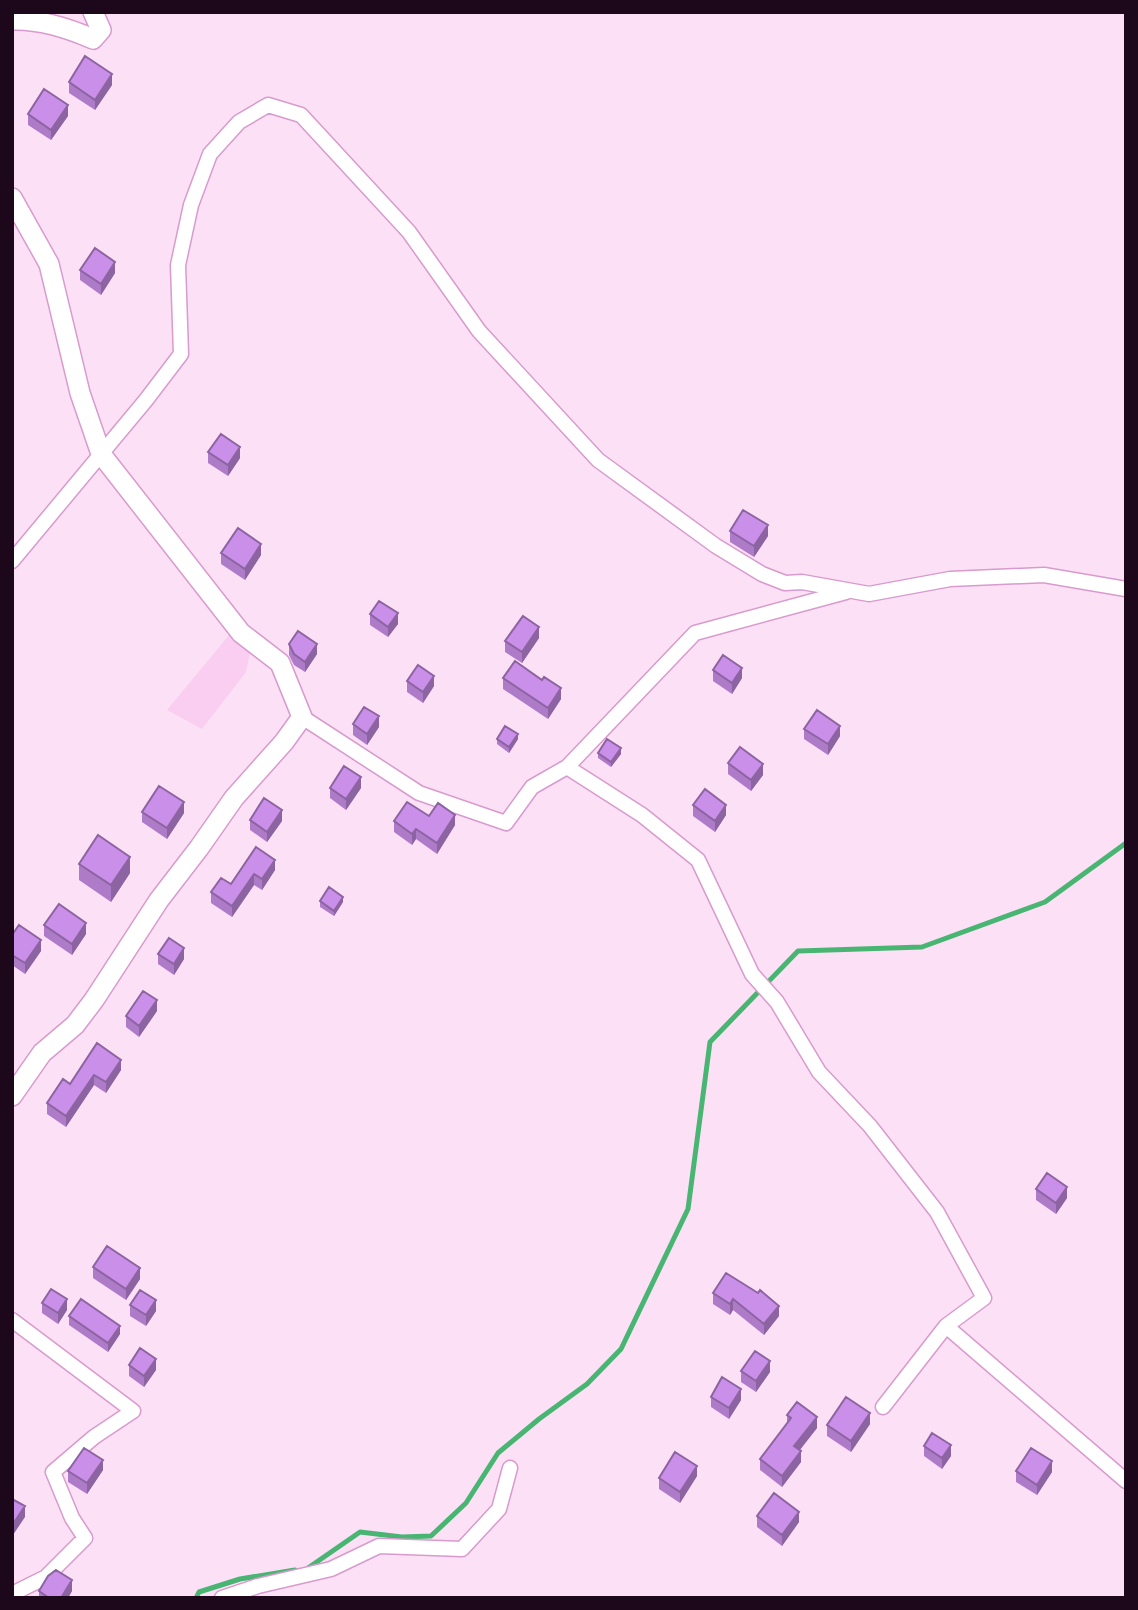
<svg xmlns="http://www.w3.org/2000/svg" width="1138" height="1610" font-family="Helvetica,sans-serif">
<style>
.built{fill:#f9cef0}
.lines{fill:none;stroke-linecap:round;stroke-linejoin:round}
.stream{stroke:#49b573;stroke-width:5}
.street-casing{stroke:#d99acd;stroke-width:17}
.secondary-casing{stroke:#d99acd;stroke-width:22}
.street{stroke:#fff;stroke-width:14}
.secondary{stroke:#fff;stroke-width:19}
.wall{fill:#ae7bc8}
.shaded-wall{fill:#8d64a2}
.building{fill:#ca8fe8;stroke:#8d64a2;stroke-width:2}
</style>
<rect width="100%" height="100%" fill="#fce1f6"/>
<!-- built -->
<path class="built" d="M230,634L250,652L246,672L202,729L167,710Z"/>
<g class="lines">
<!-- stream -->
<path class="stream" d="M308,1568L360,1532L402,1537L431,1536L466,1503L498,1453L539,1419L587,1384L621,1349L688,1209L710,1042L798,951L922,947L1045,902L1126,843
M196,1598L199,1592L240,1579L295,1570"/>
<!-- street casing -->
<g class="street-casing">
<path id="street" d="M12,561L146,400L181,354L178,265L191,205L210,154L239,122L268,105L301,115L409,232L479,331L598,460L716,546L762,574L785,583L802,582L869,594L950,579L1044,575L1126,589
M302,717L419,793L506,823L532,787L567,767L642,815L698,860L752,974L777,1002L819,1072L870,1126L937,1212L984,1298L946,1326
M567,767L695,633L846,592
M12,1320L133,1411L94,1437L53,1472L72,1518L85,1538L46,1577L12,1594
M883,1407L946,1326L1126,1481
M222,1598L258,1586L331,1569L379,1546L462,1549L499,1509L510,1468"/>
</g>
<!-- secondary casing -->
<g class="secondary-casing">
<path id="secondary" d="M12,20C40,19 68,28 93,39L101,30L93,12
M12,198L49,264L80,393L101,454L241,633L280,663L302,717L284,742L234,798L199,848L159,900L94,1000L75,1025L42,1053L12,1096"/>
</g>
<!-- street -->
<use href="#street" class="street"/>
<!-- secondary -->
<use href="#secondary" class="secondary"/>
</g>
<!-- wall -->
<path class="wall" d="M69,82L112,85L95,110L69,93Z
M28,114L68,116L51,140L28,125Z
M80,270L115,273L101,295L80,280Z
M208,452L240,458L228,476L208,463Z
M730,531L768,536L754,557L730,542Z
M221,553L261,555L245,580L221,564Z
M370,614L398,624L388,637L370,625Z
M539,638L522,663L505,652V641Z
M289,644L317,654L305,672L294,665L289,655Z
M713,670L742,678L732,694L713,681Z
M503,678L561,699L548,719L503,689Z
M407,681L434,686L423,703L407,692Z
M353,724L379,727L367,745L353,735Z
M804,729L840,736L828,755L804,739Z
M497,739H518L509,753L497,744Z
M598,753L621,754L611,767L598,758Z
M728,763L763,775L751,791L728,774Z
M330,788H361L346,810L330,798Z
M693,805L726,815L715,832L693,816Z
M142,812L184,813L167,839L142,822Z
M429,816L455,825L437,854L416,839L412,845L394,832V821Z
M250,820L282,821L267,842L250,830Z
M256,847L275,870L262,890L254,885L232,917L211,903V892L231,884Z
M79,864L130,873L111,902L79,880Z
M320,901L343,902L334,916L320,907Z
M44,925L86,934L72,955L44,936Z
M12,935L41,951L25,974L12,965Z
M158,954L184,959L174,975L158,964Z
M157,1011L139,1037L126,1027V1016Z
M97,1043L121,1070L106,1093L94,1085L66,1127L47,1114V1103L70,1084Z
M1036,1189L1067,1198L1056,1214L1036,1200Z
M93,1267L140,1279L126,1300L93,1278Z
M726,1273L779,1316L764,1335L733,1310L730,1315L713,1304V1293Z
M42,1303L67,1310L58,1324L42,1313Z
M130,1305L156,1311L146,1326L130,1316Z
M69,1316L120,1334L108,1352L69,1325Z
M129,1365L156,1370L144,1387L129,1376Z
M741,1371L770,1372L756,1392L741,1382Z
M711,1397L741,1400L729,1419L711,1407Z
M787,1415L817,1428L800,1450L801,1462L782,1487L760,1470V1459L787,1424Z
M870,1424L851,1452L827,1436V1425Z
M924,1446L951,1456L942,1469L924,1456Z
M103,1470L87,1494L68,1482V1471Z
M1016,1471L1052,1472L1037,1495L1016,1482Z
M697,1476L680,1503L659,1489V1478Z
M757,1516L799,1522L782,1546L757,1527Z
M39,1591H72L68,1598H39Z"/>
<!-- shaded-wall -->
<path class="shaded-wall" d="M112,74V85L95,110V100Z
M68,105V116L51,140V130Z
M115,262V273L101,295V284Z
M240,447V458L228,476V465Z
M768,525V536L754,557V546Z
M261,544V555L245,580V569Z
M398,613V624L388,637V627Z
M539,627V638L522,663V652Z
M317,644V654L305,672V662Z
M742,668V678L732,694V683Z
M434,676V686L423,703V692Z
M561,688V699L548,719V708Z
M379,716V727L367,745V734Z
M840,726V736L828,755V744Z
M518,734V739L509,753V747Z
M621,748V754L611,767V762Z
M763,764V775L751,791V780Z
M361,777V788L346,810V799Z
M184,802V813L167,839V828Z
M726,805V815L715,832V821Z
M282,810V821L267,842V832Z
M455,815V825L437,854V843Z
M416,829V839L412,845V834Z
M130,857V873L111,902V885Z
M275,860V870L262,890V879Z
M254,874V885L232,917V906Z
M343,897V902L334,916V911Z
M86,923V934L72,955V944Z
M41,940V951L25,974V963Z
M184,948V959L174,975V964Z
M157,1000V1011L139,1037V1026Z
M121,1060V1070L106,1093V1082Z
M94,1075V1085L66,1127V1116Z
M1067,1187V1198L1056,1214V1203Z
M140,1268V1279L126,1300V1289Z
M67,1299V1310L58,1324V1313Z
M733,1299V1310L730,1315V1304Z
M156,1300V1311L146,1326V1315Z
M779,1306V1316L764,1335V1324Z
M120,1326V1334L108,1352V1343Z
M156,1359V1370L144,1387V1376Z
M770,1361V1372L756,1392V1381Z
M741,1389V1400L729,1419V1408Z
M870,1413V1424L851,1452V1441Z
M817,1417V1428L794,1457V1446Z
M951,1445V1456L942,1469V1458Z
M801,1451V1462L782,1487V1476Z
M103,1460V1470L87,1494V1483Z
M1052,1461V1472L1037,1495V1485Z
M697,1466V1476L680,1503V1492Z
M25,1506V1517L13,1535V1524Z
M799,1512V1522L782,1546V1535Z
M72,1580V1591L68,1598H61Z"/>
<!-- building -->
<path class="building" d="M85,56L112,74L95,100L69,82Z
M44,89L68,105L51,130L28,114Z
M95,248L115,262L101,284L80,270Z
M221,434L240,447L228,465L208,452Z
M743,510L768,525L754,546L730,531Z
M238,528L261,544L245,569L221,553Z
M379,601L398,613L388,627L370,614Z
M523,616L539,627L522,652L505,641Z
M298,631L317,644L305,662L294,654L289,644Z
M723,655L742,668L732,683L713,670Z
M515,661L542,680L544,677L561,688L548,708L503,678Z
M418,665L434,676L423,692L407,681Z
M364,707L379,716L367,734L353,724Z
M817,710L840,726L828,744L804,729Z
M505,726L518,734L509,747L497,739Z
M607,739L621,748L611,762L598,753Z
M740,747L763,764L751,780L728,763Z
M344,766L361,777L346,799L330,788Z
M159,786L184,802L167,828L142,812Z
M705,789L726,805L715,821L693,805Z
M264,798L282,810L267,832L250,820Z
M407,802L429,816L438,803L455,815L437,843L416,829L412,834L394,821Z
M98,835L130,857L111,885L79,864Z
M256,847L275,860L262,879L254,874L232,906L211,892L221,878L231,884Z
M329,887L343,897L334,911L320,901Z
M59,904L86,923L72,944L44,925Z
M19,925L41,940L25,963L12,955V935Z
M169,938L184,948L174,964L158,954Z
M143,991L157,1000L139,1026L126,1016Z
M97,1043L121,1060L106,1082L94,1075L66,1116L47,1103L63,1079L70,1084Z
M1047,1173L1067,1187L1056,1203L1036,1189Z
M107,1246L140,1268L126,1289L93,1267Z
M726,1273L758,1293L760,1290L779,1306L764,1324L733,1299L730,1304L713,1293Z
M51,1289L67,1299L58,1313L42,1303Z
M140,1290L156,1300L146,1315L130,1305Z
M81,1299L120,1326L108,1343L69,1316Z
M140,1348L156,1359L144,1376L129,1365Z
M755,1351L770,1361L756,1381L741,1371Z
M722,1377L741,1389L729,1408L711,1397Z
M846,1397L870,1413L851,1441L827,1425Z
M797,1402L817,1417L794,1446L801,1451L782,1476L760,1459L791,1418L787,1415Z
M932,1433L951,1445L942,1458L924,1446Z
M84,1448L103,1460L87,1483L68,1471Z
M1031,1448L1052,1461L1037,1485L1016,1471Z
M675,1452L697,1466L680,1492L659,1478Z
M774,1493L799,1512L782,1535L757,1516Z
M12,1499L25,1506L13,1524H12Z
M56,1570L72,1580L61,1598H49L39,1591L48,1576Z"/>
<!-- border -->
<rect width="1138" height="1610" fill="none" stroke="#1d071a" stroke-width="28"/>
</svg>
